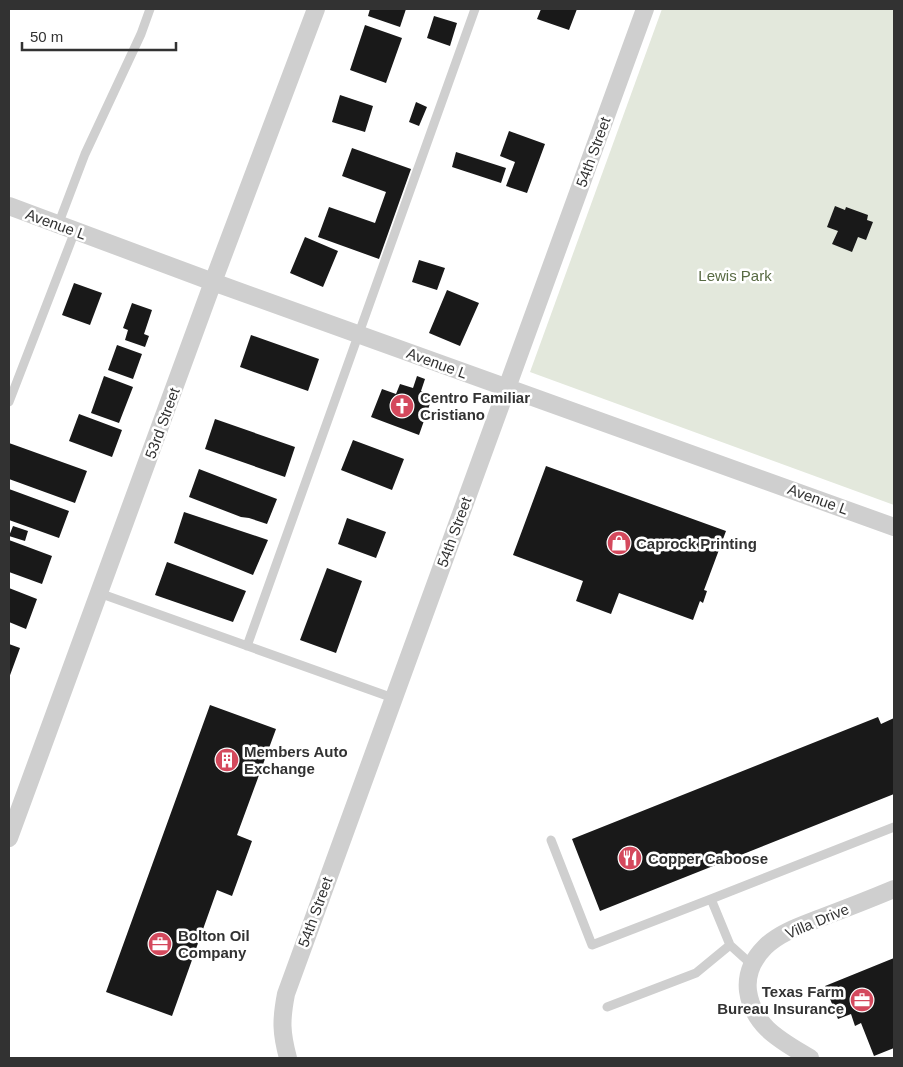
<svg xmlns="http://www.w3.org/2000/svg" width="903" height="1067" font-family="Helvetica,sans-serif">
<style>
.green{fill:#e3e8dc}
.building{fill:#191919}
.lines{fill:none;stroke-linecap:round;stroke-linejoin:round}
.lane{stroke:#cfcfcf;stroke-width:9}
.street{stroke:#cfcfcf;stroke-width:18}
.labels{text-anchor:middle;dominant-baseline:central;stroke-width:5;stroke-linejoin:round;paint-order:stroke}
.street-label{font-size:15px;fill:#323232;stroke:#fff}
.park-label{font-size:15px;fill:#586a43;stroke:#fff}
.poi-label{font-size:15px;font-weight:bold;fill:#323232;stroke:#fff;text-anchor:start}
</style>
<rect width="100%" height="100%" fill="#fff"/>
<!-- green -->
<path class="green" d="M662,9H894V505L530,372Z"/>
<!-- building -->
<path class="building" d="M370,9H406L400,27L368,16Z
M541,9H577L569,30L537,19Z
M434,16L457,23L450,46L427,38Z
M365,25L402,38L386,83L350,70Z
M340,95L373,106L365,132L332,122Z
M416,102L427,107L419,126L409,122Z
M509,131L545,144L527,193L506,186L515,162L500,156Z
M352,148L411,169L379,259L318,237L329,207L375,223L386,192L342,176Z
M456,152L506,168L501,183L452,167Z
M835,206L845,210L846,207L868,215L867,220L873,222L866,240L858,237L852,252L832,244L838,231L827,227Z
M305,237L338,251L323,287L290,273Z
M419,260L445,268L437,290L412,282Z
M74,283L102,293L90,325L62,315Z
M447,290L479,303L460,346L429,333Z
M132,303L152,310L144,334L149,336L145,347L125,340L128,330L123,328Z
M251,335L319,359L308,391L240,367Z
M117,345L142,354L133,379L108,370Z
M104,376L133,387L119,423L91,413Z
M417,376L425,379L421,391L433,395L419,435L371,417L382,389L396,394L400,384L413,388Z
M79,414L122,430L112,457L69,441Z
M215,419L295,447L285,477L205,449Z
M353,440L404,459L392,490L341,470Z
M9,443L87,471L75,503L9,479Z
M546,466L726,531L704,590L707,591L703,603L700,601L693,620L619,593L611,614L576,601L583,581L513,555Z
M199,469L277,499L267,524L249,518L241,517L189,497Z
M9,489L69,511L59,538L9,520Z
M184,512L268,540L253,575L174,543Z
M347,518L386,532L376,558L338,544Z
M13,526L28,531L25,541L9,536Z
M9,540L52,556L42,584L9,572Z
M167,562L246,591L233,622L155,595Z
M327,568L362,581L336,653L300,640Z
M9,588L37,599L26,629L9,622Z
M9,644L20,648L9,678Z
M210,705L276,729L237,835L252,841L232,896L217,890L172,1016L106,992Z
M878,717L881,724L894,718V794L600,911L572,839Z
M894,958V1048L874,1056L861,1023L855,1026L851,1014L838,1019L825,986Z"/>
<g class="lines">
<!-- lane -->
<path class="lane" d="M58,225L85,154L141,34L150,9
M9,402L75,231
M99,593L393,698
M247,646L475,9
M551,840L592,945L711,899
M751,964L730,945L711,899L894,827
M607,1007L696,973L730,945"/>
<!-- street -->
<path class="street" d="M9,206L213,282L894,527
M9,838L213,282L316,9
M288,1058C281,1032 281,1020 286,994L645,9
M810,1058C782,1041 753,1027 748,991C746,974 753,959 765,947C780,932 803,925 823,917C847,908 870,899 894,889"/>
</g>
<!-- icons -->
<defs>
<g id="church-disc" transform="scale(1.25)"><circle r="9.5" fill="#d4495d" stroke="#fff"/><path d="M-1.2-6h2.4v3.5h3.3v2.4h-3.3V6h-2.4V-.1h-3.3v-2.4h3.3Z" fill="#fff"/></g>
<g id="shop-disc" transform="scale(1.25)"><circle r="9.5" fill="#d4495d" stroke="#fff"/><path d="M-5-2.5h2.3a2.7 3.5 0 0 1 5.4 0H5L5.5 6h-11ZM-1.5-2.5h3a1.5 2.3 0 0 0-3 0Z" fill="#fff"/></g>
<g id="building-disc" transform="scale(1.25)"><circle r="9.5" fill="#d4495d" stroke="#fff"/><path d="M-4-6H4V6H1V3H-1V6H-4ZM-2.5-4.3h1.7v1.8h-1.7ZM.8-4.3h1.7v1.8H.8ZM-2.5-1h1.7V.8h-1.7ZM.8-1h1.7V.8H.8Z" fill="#fff"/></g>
<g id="restaurant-disc" transform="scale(1.25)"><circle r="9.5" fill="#d4495d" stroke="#fff"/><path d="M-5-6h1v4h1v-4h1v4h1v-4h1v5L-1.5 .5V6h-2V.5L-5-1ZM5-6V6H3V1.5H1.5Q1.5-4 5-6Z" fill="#fff"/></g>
<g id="office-disc" transform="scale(1.25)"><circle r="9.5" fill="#d4495d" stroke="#fff"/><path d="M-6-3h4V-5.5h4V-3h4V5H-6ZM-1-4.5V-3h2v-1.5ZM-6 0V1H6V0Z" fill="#fff"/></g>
</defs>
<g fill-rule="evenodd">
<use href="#church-disc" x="402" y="406"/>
<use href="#shop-disc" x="619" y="543"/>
<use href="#building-disc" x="227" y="760"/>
<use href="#restaurant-disc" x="630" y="858"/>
<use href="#office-disc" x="160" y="944"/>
<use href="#office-disc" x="862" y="1000"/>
</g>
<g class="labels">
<!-- street labels -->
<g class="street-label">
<text transform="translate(593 152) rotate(-70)">54th Street</text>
<text transform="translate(56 224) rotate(20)">Avenue L</text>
<text transform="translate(437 363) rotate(20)">Avenue L</text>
<text transform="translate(162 423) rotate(-70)">53rd Street</text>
<text transform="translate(818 499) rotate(20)">Avenue L</text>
<text transform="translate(454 532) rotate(-70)">54th Street</text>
<text transform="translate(315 912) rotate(-70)">54th Street</text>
<text transform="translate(817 921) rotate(-23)">Villa Drive</text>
</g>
<!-- park labels -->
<g class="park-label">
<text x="735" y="275">Lewis Park</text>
</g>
<!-- poi labels -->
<g class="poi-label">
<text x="420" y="397">Centro Familiar<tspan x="420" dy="17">Cristiano</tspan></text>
<text x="636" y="543">Caprock Printing</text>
<text x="244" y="751">Members Auto<tspan x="244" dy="17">Exchange</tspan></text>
<text x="648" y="858">Copper Caboose</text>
<text x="178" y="935">Bolton Oil<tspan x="178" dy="17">Company</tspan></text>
<text x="844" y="991" text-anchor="end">Texas Farm<tspan x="844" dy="17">Bureau Insurance</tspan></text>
</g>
</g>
<!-- border -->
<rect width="903" height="1067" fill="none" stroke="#323232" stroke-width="20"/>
<!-- scale -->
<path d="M22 42v8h154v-8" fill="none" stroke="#323232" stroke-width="2.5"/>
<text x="30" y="42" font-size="15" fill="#323232" stroke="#ffffff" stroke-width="4" paint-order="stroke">50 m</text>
</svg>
